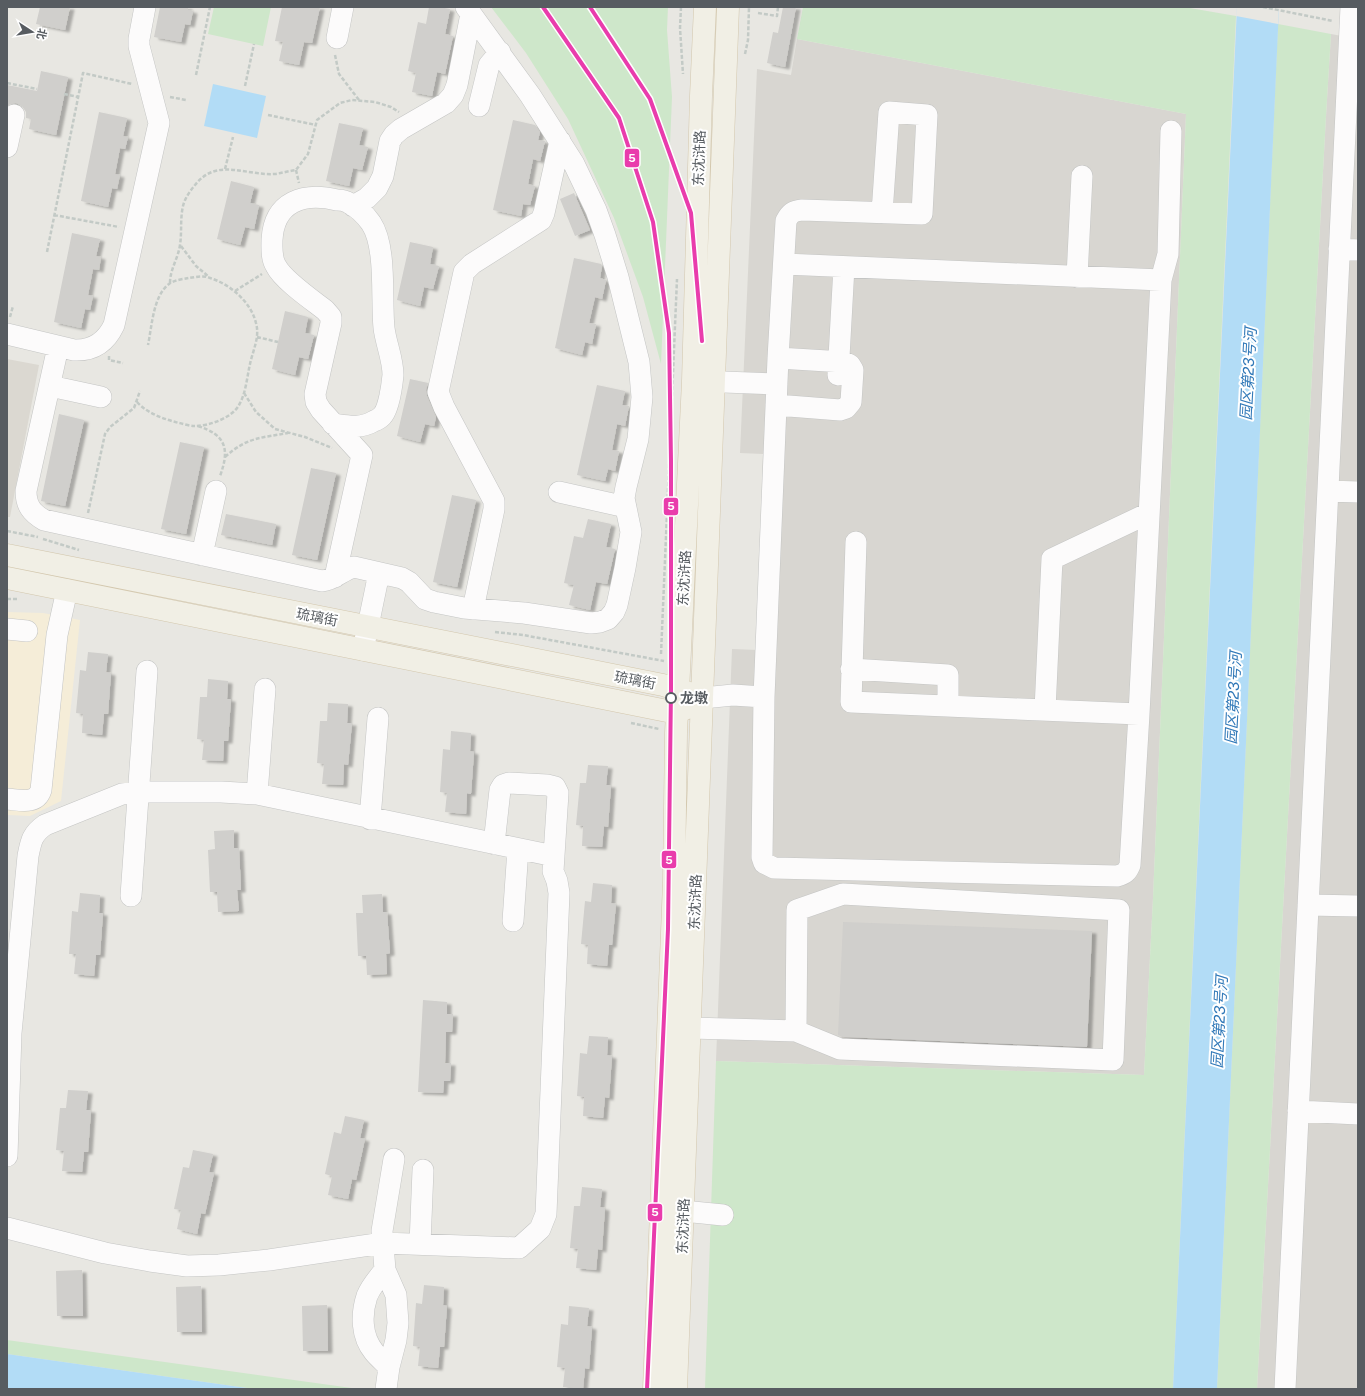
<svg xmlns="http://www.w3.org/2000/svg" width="1365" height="1396" font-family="'Public Sans','Noto Sans SC',sans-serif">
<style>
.commercial{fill:#f5edd8}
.industrial{fill:#d8d6d1}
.education{fill:#dbd8d1}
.green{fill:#cee7ca}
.water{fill:#b2dcf6}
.pier{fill:#e8e7e2}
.building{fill:#d0cfcc;filter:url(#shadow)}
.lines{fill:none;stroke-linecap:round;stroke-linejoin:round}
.minor-casing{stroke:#c4c5c4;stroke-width:22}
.major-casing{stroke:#d3c7ad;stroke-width:23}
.path{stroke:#c3cac6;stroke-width:2.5;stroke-dasharray:4 2;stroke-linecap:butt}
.minor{stroke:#fcfbfb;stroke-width:21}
.major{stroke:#f1efe5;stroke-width:22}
.metro-1-casing{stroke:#fff;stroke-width:7}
.metro-1{stroke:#e93cac;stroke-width:4}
.stop-dot{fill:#fff;stroke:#575c61;stroke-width:2}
.labels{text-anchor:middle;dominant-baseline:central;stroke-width:4;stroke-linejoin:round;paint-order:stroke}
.street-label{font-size:14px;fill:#575c61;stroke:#fff}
.stop-label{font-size:14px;font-weight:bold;fill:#575c61;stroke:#fff;text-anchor:start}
.water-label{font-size:15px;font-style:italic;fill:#3179b8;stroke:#fff}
.line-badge{stroke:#fff;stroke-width:1.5}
.badge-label{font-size:11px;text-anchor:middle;font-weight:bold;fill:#fff}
</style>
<defs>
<filter id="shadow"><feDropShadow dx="4.5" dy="2.5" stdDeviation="1" flood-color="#0004"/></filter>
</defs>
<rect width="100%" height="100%" fill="#e8e7e2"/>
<!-- commercial -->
<path class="commercial" d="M7,612L43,613L80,620L61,801L30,816L7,815Z"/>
<!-- industrial -->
<path class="industrial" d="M1331,34L1358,39V1389H1257L1326,116Z
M797,39L1186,114L1153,898L1144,1075L716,1061L732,649L758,650L763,454L740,453L757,69L791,75Z"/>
<!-- education -->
<path class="education" d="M7,359L39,365L10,517H7Z"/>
<!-- green -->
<path class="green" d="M214,7H271L263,46L208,34Z
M491,7H668L667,30L672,97L661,364L643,297L614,218L568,119L526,53Z
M803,7H1184L1236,16L1173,1389H705L716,1061L1144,1075L1153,898L1186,114L797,39Z
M1278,24L1331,34L1326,116L1257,1389H1217Z
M7,1340L359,1389H254L7,1354Z"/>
<!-- water -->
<path class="water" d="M1237,7H1279L1217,1389H1173Z
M213,84L266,96L257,138L204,126Z
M7,1354L254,1389H7Z"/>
<!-- pier -->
<path class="pier" d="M1237,7H1279L1278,24L1236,16Z"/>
<!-- building -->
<path class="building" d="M40,7H70L65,30L36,24Z
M160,7H188V10L193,11L190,25L185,24L181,42L154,37Z
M282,7H320L312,43L304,42L299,65L279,61L283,42L275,41Z
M429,7H439L450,9L445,34L453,36L445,74L437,72L432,96L412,92L416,73L408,71L418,22L426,24Z
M783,7H796L785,67L767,63L773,32L778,33Z
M41,71L68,77L56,135L29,129L31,119L26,118V112L22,106L16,103L11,104L7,106V85L37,91Z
M99,112L127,118L123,136L128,137L125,149L120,148L115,174L120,175L117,189L112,188L108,207L81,201Z
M513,120L535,125L540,132L538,140L545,141L540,161L533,159L528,184L535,186L530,205L523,204L521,216L493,210Z
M339,123L363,128L359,145L368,147L362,170L353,168L349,186L326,181Z
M231,181L254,187L250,203L259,205L254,229L245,227L240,245L217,239Z
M574,193L590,230L575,236L560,199Z
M72,233L100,239L96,256L101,257L99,270L93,269L88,295L93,296L90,310L85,309L81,328L54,322Z
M410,242L433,247L430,264L439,266L433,289L424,287L420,306L397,300Z
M574,258L601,264L602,266L600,278L606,280L602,299L595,297L589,323L596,324L592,344L585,342L582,355L555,348Z
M285,311L308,317L305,333L314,335L308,359L299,357L295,375L272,369Z
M410,379L428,383L426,390L427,396L436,417L434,426L425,424L420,442L397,436Z
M597,385L625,391L622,405L629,406L625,426L617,424L612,450L619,451L615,471L608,469L605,481L577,475Z
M59,414L84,420L65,506L41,501Z
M180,442L204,447L186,534L161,529Z
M311,468L336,473L317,560L292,555Z
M452,495L476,500L457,587L433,582Z
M226,514L276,524L272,545L221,535Z
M588,519L611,524L606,547L615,549L607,584L596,582L590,610L569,605L574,585L564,583L574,536L583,538Z
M88,652L108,654L106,672L111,673L108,714H104L102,735L82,733L83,714L76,713L80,670L86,671Z
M208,679L228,681L227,699H231L228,741H224L223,761L202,760L204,740L197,739L200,697H207Z
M328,703L348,704L347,723H352L348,765L344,764L343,785L322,784L324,764L317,763L320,721H327Z
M451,731L471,733L470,751L474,752L471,794L467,793L466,814L445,812L447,793L440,792L443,749L450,750Z
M588,765L608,766L606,785H611L608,827L604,826L602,847L582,846L583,826L576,825L580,783H586Z
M234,830V848H239L241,890H237L239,911L218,912L217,892H210L208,850L215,849L214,831Z
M593,883L612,885L611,903L616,904L612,945H609L607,966L587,964L588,945L581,944L585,901L591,902Z
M80,893L100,895L99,913H103L100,955H96L94,976L74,974L76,954H69L72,911L78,912Z
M382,894L383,912H387L390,953L386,954L387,974L367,975L366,956H358L356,913H363L362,895Z
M843,922L1092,931L1087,1047L843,1037L838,1035Z
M423,1000L447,1002V1014H453L452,1032H446L445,1063H451L450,1081H444L443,1093L418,1092Z
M589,1036L608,1037L607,1055L612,1056L609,1098L605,1097L603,1118L583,1116L584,1097L577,1096L580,1053L587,1054Z
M68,1090L88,1091L86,1110H91L88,1152H84L82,1172L62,1171L64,1151L56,1150L60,1108H66Z
M345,1116L364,1120L360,1138L365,1139L356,1180L352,1179L348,1199L328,1195L332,1176L325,1174L334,1132L341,1134Z
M193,1150L213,1154L209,1172L214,1173L205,1214L201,1213L197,1234L177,1229L181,1210L174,1209L183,1167L189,1168Z
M582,1187L602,1189L600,1207L605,1208L602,1250L598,1249L596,1270L576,1268L578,1249L570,1248L574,1206H580Z
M82,1270L83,1316H57L56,1271Z
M424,1285L444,1287L443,1305L447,1306L444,1347H440L438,1368L418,1366L420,1347L413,1346L416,1303L422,1304Z
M201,1286L202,1332H177L176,1287Z
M327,1305L328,1351H303L302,1306Z
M569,1306L589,1308L587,1326L592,1327L589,1369L585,1368L583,1389L563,1387L565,1368L557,1367L561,1324L568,1325Z"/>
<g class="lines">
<!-- minor casing -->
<g class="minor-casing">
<path id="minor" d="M337,38L343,7
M479,106L489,65L500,52
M7,147L14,115
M353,206L367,198L377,188L383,176L390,141L394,135L401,129L446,103L453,95L457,85L471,14
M882,213L889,112L927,115L922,214L802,210C793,211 790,213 786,221L778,358L764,697L762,857L764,863L774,868L1117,876C1125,874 1127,872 1130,865L1139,714L1161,280L1168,254L1171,131
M1339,249L1358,250
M784,264L1161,280
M1077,277L1082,176
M7,334L74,350C93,351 106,342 114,325L159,123L139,46V39L145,7
M58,347L26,491C26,506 32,513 44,520L322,581C335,580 342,570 354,567L402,578L409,582L425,599L434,602L464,608L524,613L591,623L600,622L608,619L614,612L617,605L625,568L631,532L624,498L626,487L638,439L642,397L639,362L618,277L605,235L596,210L574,164L530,95L466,7
M838,375L844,267
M696,381L777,384
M50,386L101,397
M776,405L840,410L846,408L851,402L853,370L850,365L844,362L778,358
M333,424C348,426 361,429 374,421C377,420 380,418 382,416C389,409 392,385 393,375C393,359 386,344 384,328C381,299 387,247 371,223C366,216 357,207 349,203C346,201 341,200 337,200C304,192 274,201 272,240C272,248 271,258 276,266C283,280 312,300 325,310L331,317V323L315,394L316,402L321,410L362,455L335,577
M1328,491L1358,492
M559,492L626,507
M856,542L851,702L1139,714
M202,555L216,491
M473,609L494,509V501L444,407L438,392L464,272L472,264L541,220L544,213L560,141
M7,629L27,631
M363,650L379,573
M851,669L948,675V706
M703,698L733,695L764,697
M1045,710L1052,559L1149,513
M257,794L265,689
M7,799C20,800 36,805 41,790L57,635L67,590
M370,819L378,718
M131,896L147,671
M1308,905L1358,906
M513,921L518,849
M690,1028L796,1031L840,1049L1113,1060L1119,910L843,894L797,910L796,1031
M1298,1111L1358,1114
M7,1156L11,1033L28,856C31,841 32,834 45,825L122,794L139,792H221L257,794L554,856
M683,1211L723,1215
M7,1228L105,1253L150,1261L187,1266L219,1265L269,1260L383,1243L519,1248L540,1229L546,1214L559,893L557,881L553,871L558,793L555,787L547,785L509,783L503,785L500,790L494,844
M420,1244L423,1170
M385,1270C378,1278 371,1286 367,1296C361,1314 361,1336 374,1352C378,1357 384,1362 389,1367
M386,1389L389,1367L396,1340L398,1323L396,1295L385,1270L382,1231L394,1159
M1285,1389L1351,7"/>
</g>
<!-- major casing -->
<g class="major-casing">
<path id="major" d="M7,555L663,685L692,694
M7,578L677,713L690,706
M654,1389L674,882L676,733L693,381L701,96L705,7
M676,1389L728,7"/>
</g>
<!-- path -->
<path class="path" d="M681,7L680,28L683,74
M1263,7L1333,21
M758,13L777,16L778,7
M745,54L748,40L749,7
M335,55L339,74L359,100
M196,75L210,7
M7,83L37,89
M245,86L254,44
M64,94L78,97
M170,97L186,100
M268,115L316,125
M225,169L233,137
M296,170L299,183
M54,215L119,227
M181,246L196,266L208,276
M47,252L83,73L132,84
M170,283C170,269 178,259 180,245C182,232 180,219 183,206C185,198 190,191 195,185C217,157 246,176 275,174C282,173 289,171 296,170L308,154L317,120L340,103L352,100L375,102L391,107L399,112
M235,291L262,274
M10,317L13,306
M257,337L278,342
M109,356V360L123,363
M244,393L256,412L275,429L305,437L332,448
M137,402C148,414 164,419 179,423C184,424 190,426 194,426C209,426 232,418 239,405C246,393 247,377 250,364C253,350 260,337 256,323C251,302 230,284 210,278C204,275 196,277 189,278C183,279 174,280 169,284C153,296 152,326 148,345
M198,426C226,435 230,449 220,476
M225,457C247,437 261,438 288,433
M88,513L105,434L110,427L134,408L140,391
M7,531L38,537
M43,539L79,550
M7,599H18
M495,632L523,635L664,661
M661,654L677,279
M631,723L659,729"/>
<!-- minor -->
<use href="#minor" class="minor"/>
<!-- major -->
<use href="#major" class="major"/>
<!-- metro-1 casing -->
<g class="metro-1-casing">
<path id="metro-1" d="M543,7L619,118L653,222L669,333L671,461V689L668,929L647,1389
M590,7L650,99L691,213L702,341"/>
</g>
<!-- metro-1 -->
<use href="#metro-1" class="metro-1"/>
</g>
<!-- markers -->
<circle class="stop-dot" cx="671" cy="698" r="5"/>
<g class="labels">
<!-- street labels -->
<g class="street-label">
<text transform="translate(699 158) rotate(-88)">东沈浒路</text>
<text transform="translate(684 578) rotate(-87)">东沈浒路</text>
<text transform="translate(317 617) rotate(11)">琉璃街</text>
<text transform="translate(635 680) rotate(11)">琉璃街</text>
<text transform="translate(695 902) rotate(-88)">东沈浒路</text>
<text transform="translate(683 1226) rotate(-88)">东沈浒路</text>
</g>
<!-- stop labels -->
<g class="stop-label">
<text x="680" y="698">龙墩</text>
</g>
<!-- water labels -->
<g class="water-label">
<text transform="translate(1248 374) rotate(-87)">园区第23号河</text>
<text transform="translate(1233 698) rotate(-87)">园区第23号河</text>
<text transform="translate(1219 1022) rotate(-87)">园区第23号河</text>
</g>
</g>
<g class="line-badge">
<rect x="624" y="148" width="16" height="20" rx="4" fill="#e93cac"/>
<rect x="663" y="497" width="16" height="19" rx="4" fill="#e93cac"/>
<rect x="661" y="850" width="16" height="19" rx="4" fill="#e93cac"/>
<rect x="647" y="1203" width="16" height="19" rx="4" fill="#e93cac"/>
</g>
<g class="badge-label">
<text x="632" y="162">5</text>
<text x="671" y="510">5</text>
<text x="669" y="864">5</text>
<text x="655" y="1216">5</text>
</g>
<!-- border -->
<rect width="1365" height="1396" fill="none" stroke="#575c61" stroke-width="16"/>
<!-- north arrow -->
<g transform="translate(32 32) rotate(102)" stroke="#ffffff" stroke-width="3" paint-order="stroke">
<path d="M0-3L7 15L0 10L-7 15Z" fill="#575c61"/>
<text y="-6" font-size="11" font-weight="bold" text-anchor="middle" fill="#575c61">北</text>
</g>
</svg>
